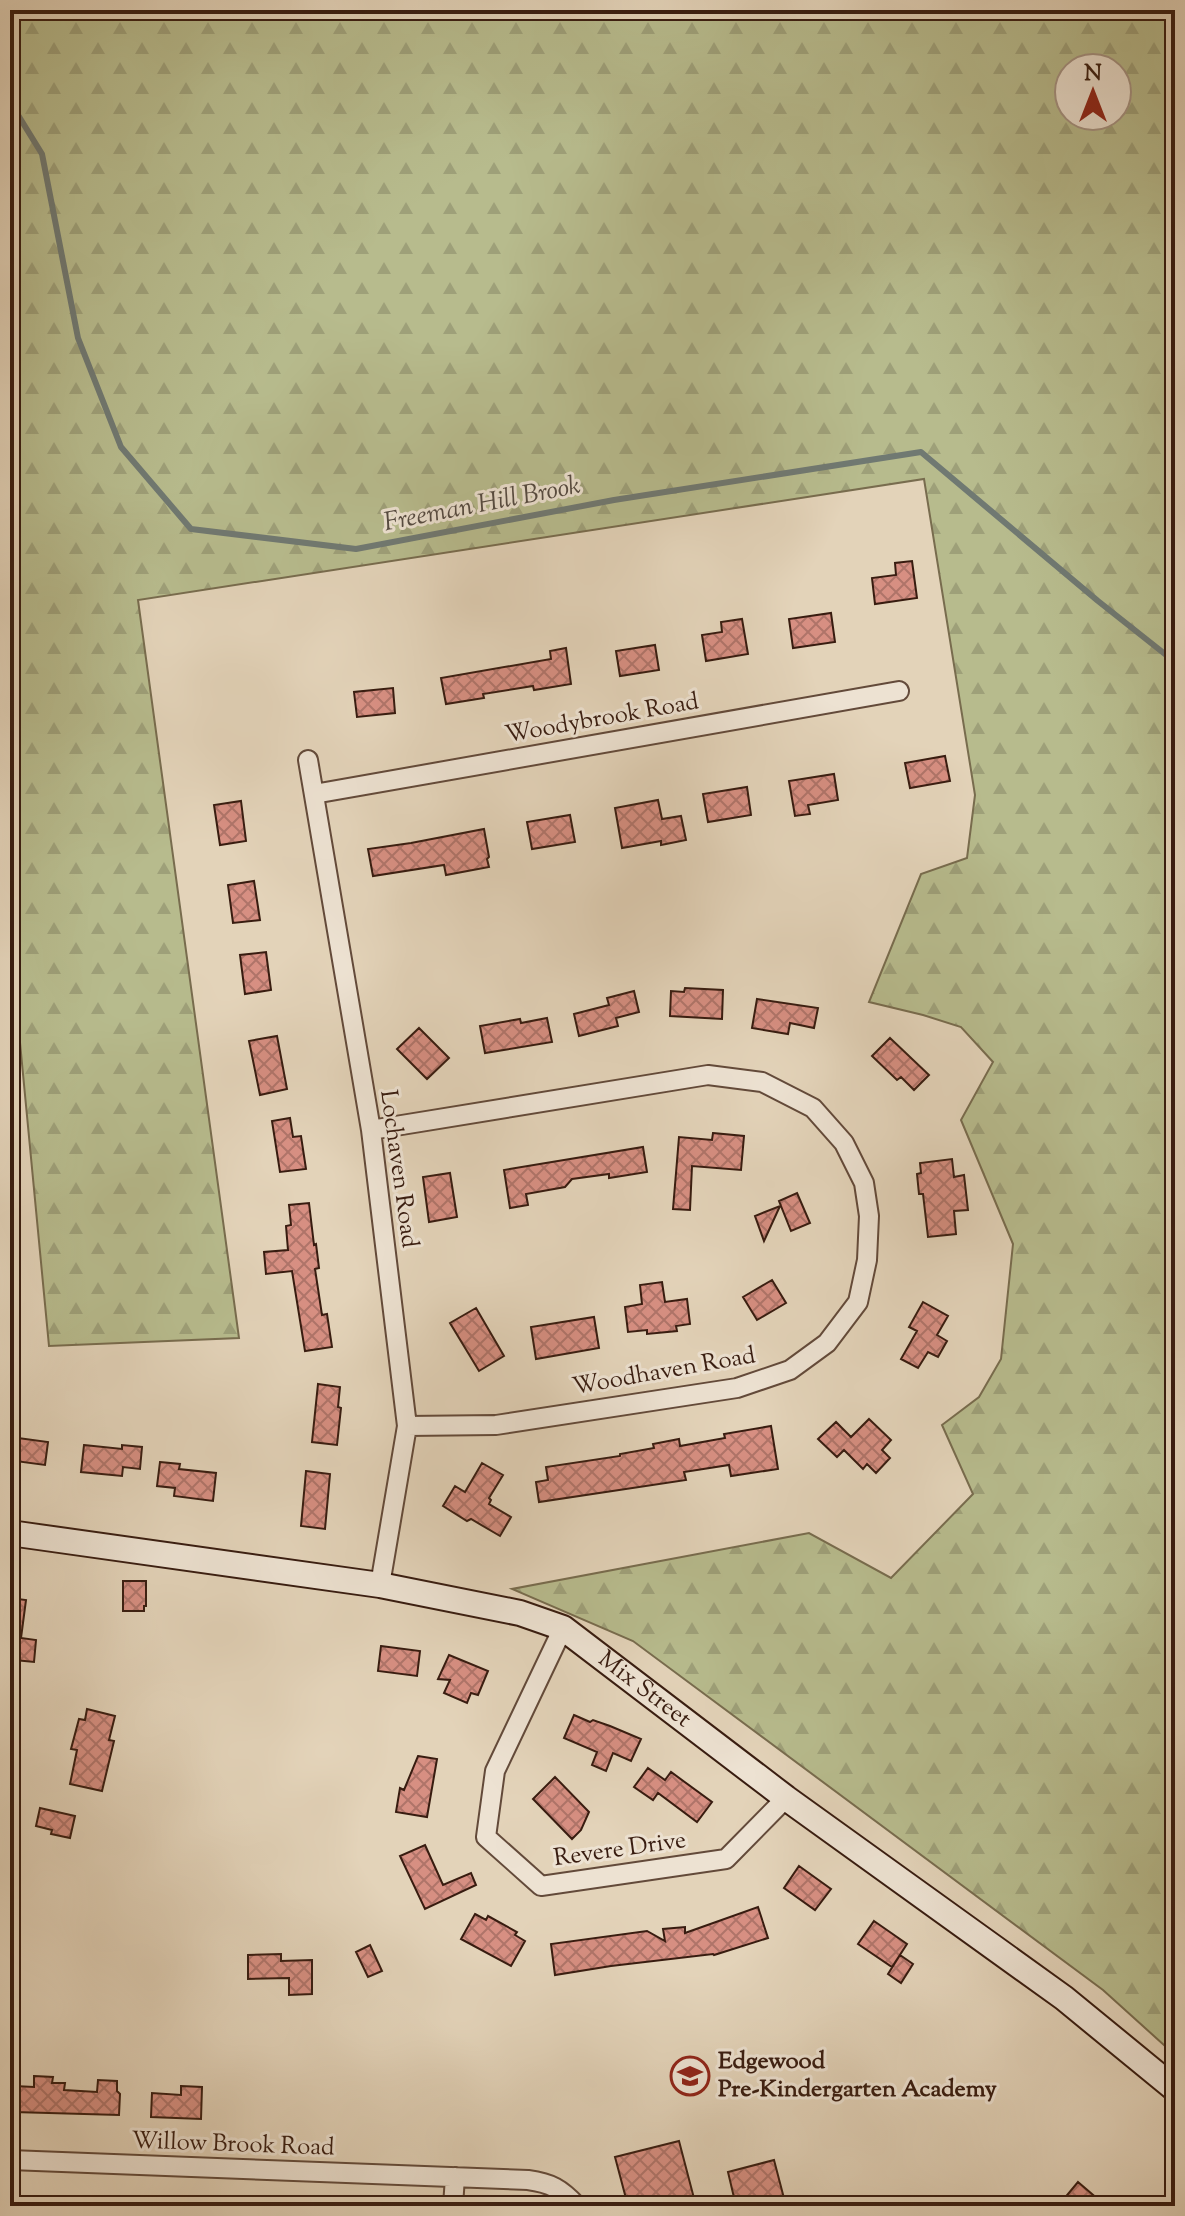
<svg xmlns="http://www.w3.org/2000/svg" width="1185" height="2216" font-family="'Sorts Mill Goudy',serif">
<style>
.forest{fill:url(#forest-firs);stroke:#786c4e;stroke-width:2;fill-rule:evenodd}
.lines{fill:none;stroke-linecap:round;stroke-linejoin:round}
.stream{stroke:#707972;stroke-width:6}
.building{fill:url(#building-cross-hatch);stroke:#381c10;stroke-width:2}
.minor-casing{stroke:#634a3a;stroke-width:22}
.secondary-casing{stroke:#381c10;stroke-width:28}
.minor{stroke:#ede2d2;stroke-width:18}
.secondary{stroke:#ede2d2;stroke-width:24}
.labels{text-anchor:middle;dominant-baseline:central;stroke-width:6;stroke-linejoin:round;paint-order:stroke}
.street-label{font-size:24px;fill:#381c10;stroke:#ede2d2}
.poi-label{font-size:24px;font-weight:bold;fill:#381c10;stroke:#ede2d2;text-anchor:start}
.water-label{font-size:26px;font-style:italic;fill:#544a41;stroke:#ede2d2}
</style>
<defs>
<pattern id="forest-firs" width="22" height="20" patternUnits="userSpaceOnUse" patternTransform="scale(2)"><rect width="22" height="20" fill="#b7bb8d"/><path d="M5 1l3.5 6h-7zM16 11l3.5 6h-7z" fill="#9ea079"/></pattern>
<pattern id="building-cross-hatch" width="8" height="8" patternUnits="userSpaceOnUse" patternTransform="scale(2)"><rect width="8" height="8" fill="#d78f82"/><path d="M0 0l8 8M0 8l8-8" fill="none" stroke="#af7469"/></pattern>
</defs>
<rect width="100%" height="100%" fill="#e3d3b9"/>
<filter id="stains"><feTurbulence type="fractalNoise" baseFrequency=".0025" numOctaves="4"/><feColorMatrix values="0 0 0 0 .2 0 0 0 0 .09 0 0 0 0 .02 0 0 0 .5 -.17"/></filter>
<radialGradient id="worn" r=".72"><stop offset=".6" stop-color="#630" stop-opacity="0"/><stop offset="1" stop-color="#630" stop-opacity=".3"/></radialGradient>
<!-- forest -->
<path class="forest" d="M10,10H1175V2055L1103,1990L633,1641L512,1589L809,1533L891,1578L973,1494L942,1425L979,1397L1001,1359L1013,1244L961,1120L993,1062L961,1027L923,1015L869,1002L921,874L967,858L975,795L924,479L138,600L239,1338L49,1346L10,938ZM1069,68H1117V116H1069Z"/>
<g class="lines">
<!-- stream -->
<path class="stream" d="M10,102L42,154L78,338L121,447L191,529L356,549L614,500L921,452L1098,601L1175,662"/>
</g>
<!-- building -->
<path class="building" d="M912,561L917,598L875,604L872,578L896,575L895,563Z
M831,613L835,642L793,648L789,619Z
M742,619L748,654L706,661L702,635L722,632L721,622Z
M655,645L659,670L620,676L616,651Z
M566,648L571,684L534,690L533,686L483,694L484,698L446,704L441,678L551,659L550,651Z
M393,688L395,713L357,717L354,692Z
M945,756L950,781L910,788L905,763Z
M834,774L838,800L808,805L810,814L795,816L789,781Z
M747,787L751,815L708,822L703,794Z
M658,800L662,819L681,816L686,840L661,845V841L622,848L615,808Z
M241,801L246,841L220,845L214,805Z
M570,815L575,842L532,849L527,822Z
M484,829L489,857L487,859L489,867L446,875L444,865L373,876L368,849L411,843Z
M254,881L260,920L233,923L228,885Z
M266,952L271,990L245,994L240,955Z
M685,988L723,990L722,1019L670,1016L671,991L684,992Z
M634,991L639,1012L616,1018L618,1026L579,1036L574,1014L609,1005L607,998Z
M757,999L818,1008L814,1028L790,1023L788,1034L752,1028Z
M547,1018L552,1042L485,1053L480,1026L520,1019L521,1023Z
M419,1028L449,1058L427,1079L397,1049Z
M277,1036L287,1089L260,1095L249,1041Z
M890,1038L929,1075L914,1090L901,1077L897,1080L872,1056Z
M290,1118L293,1137L301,1136L306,1169L280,1172L272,1121Z
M713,1133L744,1136L741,1170L692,1166L690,1210L673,1209L679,1137L712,1140Z
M643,1147L647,1172L609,1178V1174L572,1179L565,1187L526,1194L528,1205L510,1208L504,1170Z
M952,1159L954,1177L964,1175L968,1210L954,1211L956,1234L928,1237L923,1194H919L917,1174L921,1173L920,1163Z
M450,1173L457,1217L429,1222L423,1177Z
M797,1193L810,1223L791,1231L779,1201Z
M309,1203L314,1245L316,1244L319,1268L315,1269L322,1315L327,1314L332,1347L305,1351L292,1271L266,1274L264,1252L288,1250L286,1226L291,1225L289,1205Z
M780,1206L764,1241L755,1216Z
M772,1280L786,1303L757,1320L743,1297Z
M662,1282L665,1302L687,1299L690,1324L676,1326L677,1331L647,1334V1330L628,1332L625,1307L642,1304L640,1285Z
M923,1302L948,1316L937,1335L947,1341L938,1357L928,1352L918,1368L901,1359L917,1331L909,1327Z
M476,1308L504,1356L479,1371L450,1323Z
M594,1317L599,1348L536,1359L531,1327Z
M318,1384L340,1387L338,1407L341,1408L337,1445L312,1442Z
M869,1419L891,1440L882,1450L890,1458L876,1473L867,1464L863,1469L844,1450L837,1457L818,1439L836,1422L851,1437Z
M771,1426L778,1469L731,1476L729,1465L684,1472L686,1480L539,1502L536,1482L548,1480L546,1467L620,1456V1454L654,1448L653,1444L679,1439L680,1446L725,1438L724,1434Z
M18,1438L48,1442L45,1465L15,1461Z
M84,1445L122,1449V1445L142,1447L140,1469L123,1467L122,1476L81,1472Z
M160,1462L180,1464L179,1469L216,1473L213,1501L174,1496L175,1488L157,1486Z
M482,1463L503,1475L489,1498L491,1500L489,1504L511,1517L500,1536L471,1519L467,1521L443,1506L455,1486L465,1492Z
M306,1471L330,1474L325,1529L301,1526Z
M123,1581H146V1606H144V1611H123Z
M10,1598L26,1600L21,1638L36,1640L34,1662L15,1660L16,1648H10Z
M381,1646L420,1651L417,1676L378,1671Z
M449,1655L488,1671L478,1695L471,1693L467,1703L444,1693L450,1680L438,1679Z
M87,1709L115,1716L109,1740L114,1741L102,1791L70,1784L77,1750L71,1749L79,1719L85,1720Z
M574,1715L590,1722L593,1720L610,1726L641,1739L631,1761L613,1753L606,1771L592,1765L597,1752L564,1738Z
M418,1756L437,1759L427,1817L396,1812L400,1788L404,1790Z
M648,1768L665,1780L671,1772L712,1802L697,1822L658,1793L653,1800L634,1787Z
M555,1777L589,1812L581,1830L572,1839L533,1799Z
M40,1808L75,1816L70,1838L51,1834L52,1830L36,1826Z
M425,1845L443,1885L471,1873L476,1885L425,1909L400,1856Z
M799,1866L831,1889L815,1910L784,1888Z
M758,1907L768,1938L714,1955L713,1954L611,1966L555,1975L551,1944L647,1931L665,1941L663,1929L685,1927V1933Z
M475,1914L486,1920L488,1916L517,1932L515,1935L525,1941L511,1966L461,1939Z
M874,1921L907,1944L892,1967L858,1944Z
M370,1945L382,1971L368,1977L356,1952Z
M281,1954V1961L312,1960V1994L289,1995V1978L248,1979V1955Z
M900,1955L913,1964L901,1983L888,1974Z
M34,2076L53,2077L52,2083H65L64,2090L97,2092L98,2080L117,2081V2091L120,2094L119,2115L14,2112L15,2086L34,2087Z
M181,2086L202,2087L201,2119L151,2117L152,2093L181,2095Z
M679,2141L696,2206H628L615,2157Z
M774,2160L786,2206H736L728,2172Z
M1078,2182L1106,2206H1058Z"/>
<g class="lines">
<!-- minor casing -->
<g class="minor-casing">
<path id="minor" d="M308,760L371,1130L407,1426L380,1585
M314,794L899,691
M371,1130L708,1075L762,1082L813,1108L844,1143L864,1183L869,1216L867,1260L858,1302L827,1343L790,1370L737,1388L496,1425L407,1426
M563,1628L495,1771L486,1837L541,1886L726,1859L786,1798
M10,2160L528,2180C551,2183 561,2189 577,2206
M453,2206L455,2177"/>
</g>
<!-- secondary casing -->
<g class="secondary-casing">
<g id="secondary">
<path id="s1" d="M10,1533L380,1585L520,1613L563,1628L786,1798L1064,1998L1175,2089"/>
</g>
</g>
<!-- minor -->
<use href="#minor" class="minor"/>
<!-- secondary -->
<use href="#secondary" class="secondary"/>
</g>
<!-- icons -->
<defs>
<g id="school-ring" transform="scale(2)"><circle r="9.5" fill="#ede2d2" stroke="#8f2418" stroke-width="1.5"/><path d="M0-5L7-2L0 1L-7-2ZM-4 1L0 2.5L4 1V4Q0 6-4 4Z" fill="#8f2418"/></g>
</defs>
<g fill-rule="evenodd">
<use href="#school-ring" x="690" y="2076"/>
</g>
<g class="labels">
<!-- street labels -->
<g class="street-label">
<text transform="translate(602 719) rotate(-10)">Woodybrook Road</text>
<text transform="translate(398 1169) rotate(82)">Lochaven Road</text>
<text transform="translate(664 1372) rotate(-10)">Woodhaven Road</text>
<text stroke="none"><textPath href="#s1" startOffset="664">Mix Street</textPath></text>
<text transform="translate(620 1850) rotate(-8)">Revere Drive</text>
<text transform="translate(233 2145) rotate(2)">Willow Brook Road</text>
</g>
<!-- poi labels -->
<g class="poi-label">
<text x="718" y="2062">Edgewood<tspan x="718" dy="28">Pre-Kindergarten Academy</tspan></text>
</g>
<!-- water labels -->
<g class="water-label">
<text transform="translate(482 505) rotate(-11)">Freeman Hill Brook</text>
</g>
</g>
<!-- margin -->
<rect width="1185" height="2216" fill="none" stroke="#e3d3b9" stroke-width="40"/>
<rect x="12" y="12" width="1161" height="2192" fill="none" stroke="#381c10" stroke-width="4"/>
<rect x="20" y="20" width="1145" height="2176" fill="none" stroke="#381c10" stroke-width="2"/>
<!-- north arrow -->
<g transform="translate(1093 92)"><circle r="38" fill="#ede2d2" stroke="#a59384" stroke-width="2"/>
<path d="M0-6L14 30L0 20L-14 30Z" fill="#8f2418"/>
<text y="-12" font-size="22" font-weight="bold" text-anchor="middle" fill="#381c10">N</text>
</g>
<rect width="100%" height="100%" filter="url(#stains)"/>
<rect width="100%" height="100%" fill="url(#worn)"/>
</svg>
